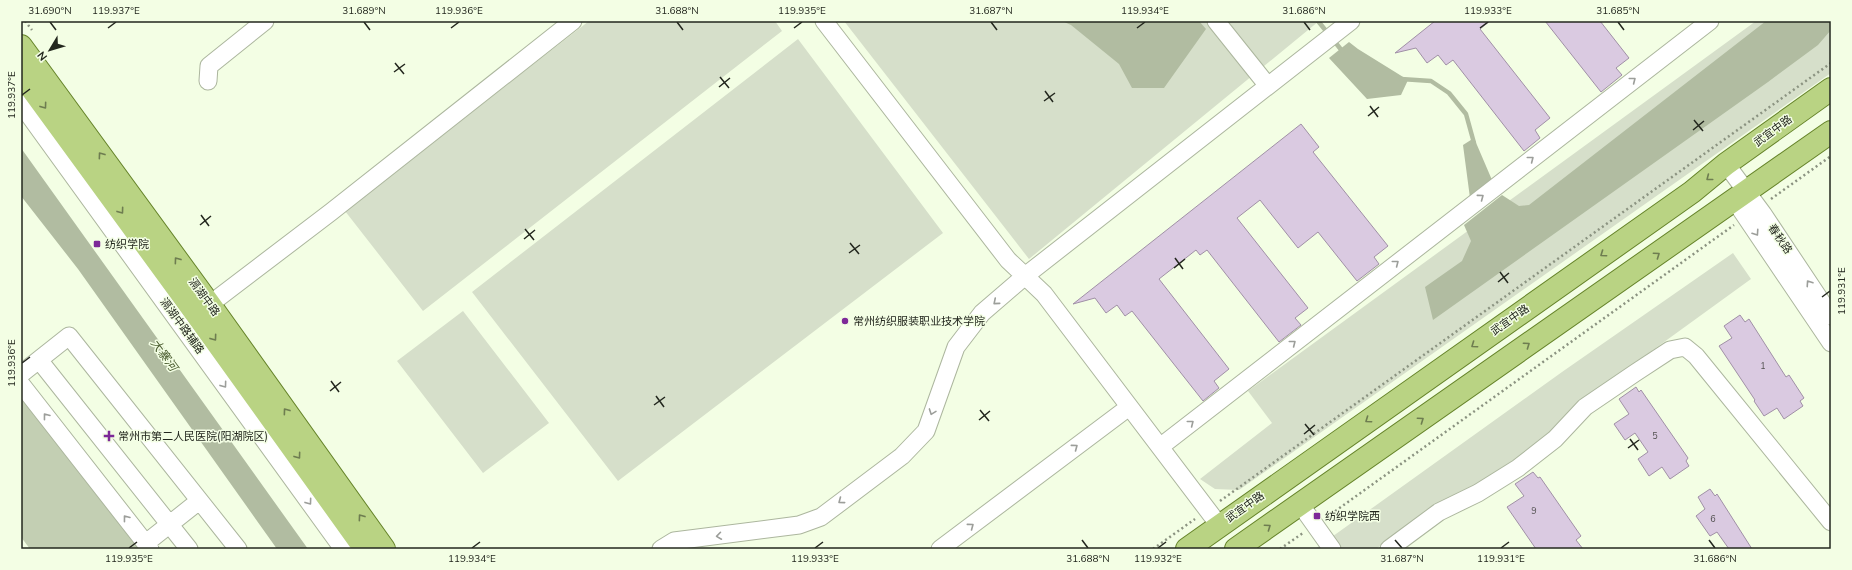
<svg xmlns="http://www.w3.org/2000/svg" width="1852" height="570" font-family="'Nunito Sans','Noto Sans SC',sans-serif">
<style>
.green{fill:#d6dfca}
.forest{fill:#c3cfb3}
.water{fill:#b1bca1}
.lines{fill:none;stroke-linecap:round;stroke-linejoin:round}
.stream{stroke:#b1bca1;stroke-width:4.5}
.building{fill:#dacae1;stroke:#a090a6}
.minor-casing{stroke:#acb69e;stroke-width:19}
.major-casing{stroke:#66842a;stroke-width:24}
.path{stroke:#8b9381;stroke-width:2.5;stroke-dasharray:2 3;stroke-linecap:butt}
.minor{stroke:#fff;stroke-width:17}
.major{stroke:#b9d383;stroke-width:22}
.oneway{stroke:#9c9e9a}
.oneway2{stroke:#6e7d50}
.ticks{fill:none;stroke:#23271e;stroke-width:1.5}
.poi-dot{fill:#7d2998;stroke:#f3fee4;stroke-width:1.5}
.labels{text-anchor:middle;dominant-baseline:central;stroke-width:3;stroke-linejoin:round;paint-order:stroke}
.number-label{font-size:9px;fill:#51504f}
.street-label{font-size:11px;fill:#23271e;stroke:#f3fee4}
.poi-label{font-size:11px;fill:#23271e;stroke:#f3fee4;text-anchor:start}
.water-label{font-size:12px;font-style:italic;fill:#4d5f32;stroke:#f3fee4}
.neatline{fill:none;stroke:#23271e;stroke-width:1.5}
.ticks-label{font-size:10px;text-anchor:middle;fill:#23271e}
</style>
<rect width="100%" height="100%" fill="#f3fee4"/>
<!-- green -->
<path class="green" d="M589,21H775L782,31L423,311L345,211Z
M844,21H1319L1029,259Z
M1756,21H1831V73L1239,490L1215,489L1200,479L1272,423L1248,391Z
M798,39L943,233L618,481L472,292Z
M1733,253L1751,279L1584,400L1542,441L1488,478L1442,502L1376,549H1315L1562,372Z
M463,311L549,423L483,473L397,361Z"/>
<!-- forest -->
<path class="forest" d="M21,392L142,549H30L21,537Z"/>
<!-- water -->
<path class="water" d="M1062,21H1199L1206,29L1164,88H1132L1119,64L1071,25Z
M1766,21H1831V30L1818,45L1768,82L1433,320L1425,287L1462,261L1471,241L1464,225L1502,195L1519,206L1529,205Z
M1349,42L1358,49L1408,80L1401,95L1367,99L1329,58Z
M1474,138L1492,180L1470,198L1463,145Z
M21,148L308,549H277L78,269L21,196Z"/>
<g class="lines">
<!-- stream -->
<path class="stream" d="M1318,21L1343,52
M1401,79L1431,81L1449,93L1466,114L1474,143"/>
</g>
<!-- building -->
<path class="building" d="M1435,21H1490L1480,29L1550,118L1535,130L1540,138L1524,151L1453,60L1446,65L1438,55L1427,63L1416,48L1395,53Z
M1545,21H1600L1629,58L1616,68L1622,75L1601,92Z
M1301,124L1319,147L1313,152L1388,246L1374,257L1379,264L1357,281L1318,232L1298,248L1260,200L1237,218L1308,308L1295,318L1301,325L1279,342L1207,250L1200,255L1196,250L1159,279L1229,369L1214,381L1219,388L1203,401L1132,311L1125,316L1117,305L1106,313L1095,298L1073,304Z
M1740,315L1745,322L1749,319L1786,377L1789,375L1804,398L1800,401L1803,406L1784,419L1777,408L1764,416L1754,401L1755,400L1719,346L1732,338L1724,326Z
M1636,387L1639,392L1641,390L1688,458L1686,461L1689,466L1670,479L1662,467L1649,476L1638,459L1648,452L1635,433L1625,440L1614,424L1629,414L1619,399Z
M1533,472L1538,478L1540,477L1581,536L1576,540L1583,549H1536L1507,507L1524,496L1515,484Z
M1710,489L1715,496L1717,494L1752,549H1729L1717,532L1710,536L1696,516L1705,509L1698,497Z"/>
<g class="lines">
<!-- minor casing -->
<g class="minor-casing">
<path id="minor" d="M824,21L1008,260L1044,294L1219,525
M1216,21L1268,86
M208,81L209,66L265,21
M21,104L343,549
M1726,164L1763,214L1831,316
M1735,201L1831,343
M201,311L331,212L573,21
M39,360L189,549
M21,374L69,336L238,549
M21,384L150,549
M1160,447L1710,21
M1300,504L1332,549
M146,543L199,501
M661,549L674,541L799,525L821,517L902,456L926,431L956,347L982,313L1025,276L1351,21
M940,549L1129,407
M1389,549L1439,512L1478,493L1518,468L1555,439L1585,407L1635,373L1670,350L1685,347L1696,356L1831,522"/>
</g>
<!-- major casing -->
<g class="major-casing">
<path id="major" d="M21,46L210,305L384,549
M21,74L197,315L365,549
M1187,549L1692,192L1726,164L1831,89
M1236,549L1831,132"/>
</g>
<!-- path -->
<path class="path" d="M25,21L32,30
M1771,199L1831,156
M1220,501L1831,63
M1327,517L1734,225
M1153,549L1195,519
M1280,549L1303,533"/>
<!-- minor -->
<use href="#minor" class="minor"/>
<!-- major -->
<use href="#major" class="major"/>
</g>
<!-- one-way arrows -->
<defs><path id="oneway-chevron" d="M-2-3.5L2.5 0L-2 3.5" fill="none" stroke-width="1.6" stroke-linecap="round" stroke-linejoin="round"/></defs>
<g class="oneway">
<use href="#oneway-chevron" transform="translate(1633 80) rotate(-38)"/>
<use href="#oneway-chevron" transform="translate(1531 159) rotate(-38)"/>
<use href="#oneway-chevron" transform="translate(1481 197) rotate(-37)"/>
<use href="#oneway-chevron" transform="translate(1756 233) rotate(56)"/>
<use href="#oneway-chevron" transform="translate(1396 263) rotate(-38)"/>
<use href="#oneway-chevron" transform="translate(1809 283) rotate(-124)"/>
<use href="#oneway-chevron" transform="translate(996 302) rotate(140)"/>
<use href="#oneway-chevron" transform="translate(1293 343) rotate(-38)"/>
<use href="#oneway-chevron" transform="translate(224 385) rotate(54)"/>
<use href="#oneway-chevron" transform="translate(932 412) rotate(110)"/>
<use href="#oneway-chevron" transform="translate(46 416) rotate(-128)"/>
<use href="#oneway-chevron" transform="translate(1191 423) rotate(-38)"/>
<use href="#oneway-chevron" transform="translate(1075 447) rotate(-37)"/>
<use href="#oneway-chevron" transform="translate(841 501) rotate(143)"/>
<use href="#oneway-chevron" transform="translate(309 502) rotate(54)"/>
<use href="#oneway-chevron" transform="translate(126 518) rotate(-128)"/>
<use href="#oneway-chevron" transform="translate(971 526) rotate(-37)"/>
<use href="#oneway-chevron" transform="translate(719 536) rotate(172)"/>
</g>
<g class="oneway2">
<use href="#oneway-chevron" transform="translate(44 106) rotate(54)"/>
<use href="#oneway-chevron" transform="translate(101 155) rotate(-126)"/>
<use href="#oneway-chevron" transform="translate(1709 178) rotate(142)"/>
<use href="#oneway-chevron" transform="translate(121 211) rotate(54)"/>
<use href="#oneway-chevron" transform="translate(1603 254) rotate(145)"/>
<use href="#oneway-chevron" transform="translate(1657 255) rotate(-35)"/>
<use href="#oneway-chevron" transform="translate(177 260) rotate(-126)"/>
<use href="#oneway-chevron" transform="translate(214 338) rotate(54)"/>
<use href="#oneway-chevron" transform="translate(1474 345) rotate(145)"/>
<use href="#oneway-chevron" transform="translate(1527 345) rotate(-35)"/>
<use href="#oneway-chevron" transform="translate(286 411) rotate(-126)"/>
<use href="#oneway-chevron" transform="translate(1368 420) rotate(145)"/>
<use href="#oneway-chevron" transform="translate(1421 420) rotate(-35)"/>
<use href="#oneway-chevron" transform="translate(298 456) rotate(54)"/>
<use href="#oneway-chevron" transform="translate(361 517) rotate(-126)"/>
<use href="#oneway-chevron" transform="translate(1268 527) rotate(-35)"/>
</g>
<!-- ticks -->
<path class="ticks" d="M50,22L56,30M364,22L370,30M677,22L683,30M991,22L997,30M1304,22L1310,30M1618,22L1624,30M108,28L116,22M451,28L459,22M794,28L802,22M1137,28L1145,22M1480,28L1488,22M395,63L404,74M394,72L405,64M720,77L729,88M719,87L730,78M1045,91L1053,102M22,95L30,89M1044,101L1055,93M1370,106L1378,117M1368,116L1379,107M1694,120L1703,131M1693,130L1704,121M201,215L209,226M200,225L211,216M525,229L534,240M524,239L535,230M850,243L859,254M849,253L860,245M1175,258L1183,269M1174,268L1185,259M1500,272L1508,283M1498,282L1509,273M1822,297L1830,291M22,363L30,357M331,381L339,392M330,391L341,382M656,396L664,407M654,405L665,397M980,410L989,421M979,420L990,411M1305,424L1314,435M1304,434L1315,425M1630,439L1638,450M1628,448L1639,440M1082,540L1088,548M1395,540L1402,548M1709,540L1715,548M129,548L137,542M472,548L480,542M815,548L823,542M1158,548L1166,542M1501,548L1509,542"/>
<!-- markers -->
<g class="poi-dot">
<rect x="93" y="240" width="8" height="8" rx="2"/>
<circle cx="845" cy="321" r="4"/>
<path d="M107 430h4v4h4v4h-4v4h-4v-4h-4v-4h4z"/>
<rect x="1313" y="512" width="8" height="8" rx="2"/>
</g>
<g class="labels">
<!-- number labels -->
<g class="number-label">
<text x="1763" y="366">1</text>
<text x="1655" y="436">5</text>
<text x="1534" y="511">9</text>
<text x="1713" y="519">6</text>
</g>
<!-- street labels -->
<g class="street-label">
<text transform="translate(1773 131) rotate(-36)">武宜中路</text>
<text transform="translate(1780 239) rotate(56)">春秋路</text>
<text transform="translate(204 297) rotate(54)">滆湖中路</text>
<text transform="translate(1510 320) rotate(-35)">武宜中路</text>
<text transform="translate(182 326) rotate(54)">滆湖中路辅路</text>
<text transform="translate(1245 507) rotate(-35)">武宜中路</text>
</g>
<!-- poi labels -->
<g class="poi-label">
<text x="105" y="244">纺织学院</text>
<text x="853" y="321">常州纺织服装职业技术学院</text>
<text x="118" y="436">常州市第二人民医院(阳湖院区)</text>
<text x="1325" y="516">纺织学院西</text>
</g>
<!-- water labels -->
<g class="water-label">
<text transform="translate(164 355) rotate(54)">大寨河</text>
</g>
</g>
<!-- border -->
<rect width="1852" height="570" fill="none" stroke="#f3fee4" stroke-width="44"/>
<!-- north arrow -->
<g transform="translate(50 50) rotate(232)" stroke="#f3fee4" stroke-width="3" paint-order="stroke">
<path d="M0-3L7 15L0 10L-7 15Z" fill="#23271e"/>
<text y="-6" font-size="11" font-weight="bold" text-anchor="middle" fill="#23271e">N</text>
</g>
<rect x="22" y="22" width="1808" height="526" class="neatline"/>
<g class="ticks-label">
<text x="50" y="14">31.690°N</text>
<text x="116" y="14">119.937°E</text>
<text x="364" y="14">31.689°N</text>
<text x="459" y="14">119.936°E</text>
<text x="677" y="14">31.688°N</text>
<text x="802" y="14">119.935°E</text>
<text x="991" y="14">31.687°N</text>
<text x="1145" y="14">119.934°E</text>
<text x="1304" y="14">31.686°N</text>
<text x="1488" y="14">119.933°E</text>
<text x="1618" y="14">31.685°N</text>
<text transform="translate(11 95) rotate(-90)" y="4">119.937°E</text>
<text transform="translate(1841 291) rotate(-90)" y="4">119.931°E</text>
<text transform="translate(11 363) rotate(-90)" y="4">119.936°E</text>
<text x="129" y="562">119.935°E</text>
<text x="472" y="562">119.934°E</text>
<text x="815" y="562">119.933°E</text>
<text x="1088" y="562">31.688°N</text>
<text x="1158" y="562">119.932°E</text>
<text x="1402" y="562">31.687°N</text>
<text x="1501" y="562">119.931°E</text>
<text x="1715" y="562">31.686°N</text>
</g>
</svg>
